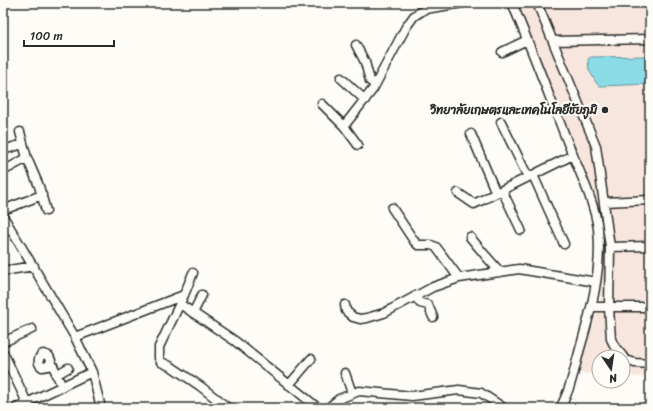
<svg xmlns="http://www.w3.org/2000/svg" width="653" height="411" font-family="Sriracha,'Playpen Sans Thai',sans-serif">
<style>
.built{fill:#f7e6dd}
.water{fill:#8cdce8;stroke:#65959c}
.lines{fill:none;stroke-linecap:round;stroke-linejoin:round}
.minor-casing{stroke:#2b2b2b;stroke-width:11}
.minor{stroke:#fdfcf7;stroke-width:8}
.poi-dot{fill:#2b2b2b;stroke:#fdfcf7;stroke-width:1.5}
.labels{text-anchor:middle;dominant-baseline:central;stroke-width:4;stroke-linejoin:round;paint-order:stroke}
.poi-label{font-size:12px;font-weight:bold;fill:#2b2b2b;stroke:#fdfcf7;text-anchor:end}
</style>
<rect width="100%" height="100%" fill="#fdfcf7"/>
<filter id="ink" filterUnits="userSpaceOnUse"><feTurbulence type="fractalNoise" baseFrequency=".025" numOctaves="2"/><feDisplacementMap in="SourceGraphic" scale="8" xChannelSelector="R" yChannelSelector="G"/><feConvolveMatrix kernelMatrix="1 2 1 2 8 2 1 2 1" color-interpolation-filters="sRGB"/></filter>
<g filter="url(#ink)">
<!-- built -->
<path class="built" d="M518,3H650V377L623,376V357H599V374L577,373L600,303L604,248L602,217Z"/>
<!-- water -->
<path class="water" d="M650,56V84L600,86L597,84L589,70L588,59L591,57Z"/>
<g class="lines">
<!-- minor casing -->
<g class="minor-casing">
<path id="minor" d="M512,3C532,50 550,98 569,146C579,170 595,204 598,229C602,269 592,307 581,345C575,366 571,389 560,408
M537,3L596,146L610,247L609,308L611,339L615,347L626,360L635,363L650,364
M553,41L650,39
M356,45L365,62L370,81L375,85
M502,52L527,40
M341,78L365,100
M322,104L344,126L358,145
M501,122L528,177
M344,126L373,89L406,27L414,16L425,9L463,3
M20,132L27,158
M471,134L496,193
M3,150L23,144
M3,171L27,158L39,186L46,211
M533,175L564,244
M502,190L521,230
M458,193L474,204L573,155
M604,202L650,200
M392,208L414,241L418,245H431L436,247L459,278
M3,210L42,195
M3,216L75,337L92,372L101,408
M470,237L485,255L500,272
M610,247L650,246
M3,271L34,266
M184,295L159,347V358L161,362L172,367L200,386L228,408
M415,296L420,303L428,305L433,317
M180,304L235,341L318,408
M345,305L346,311L353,317L360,319L367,318L384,313L433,287L459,278L519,269L596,282
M592,307H650
M193,313L202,295
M75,337L184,295L193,273
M3,342L32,329
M3,352L29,407
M51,362L48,366L42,367C37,363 38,357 43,354L49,356L62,387
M345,373L352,393
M56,375L68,368
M289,385L311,359
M16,408L92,372
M213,408L218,399
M328,408L339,399L359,391L412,396L459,390L481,393L504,408"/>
</g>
<!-- minor -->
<use href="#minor" class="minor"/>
</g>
</g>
<!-- markers -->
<circle class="poi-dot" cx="605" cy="110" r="4"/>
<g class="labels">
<!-- poi labels -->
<g class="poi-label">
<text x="597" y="110">วิทยาลัยเกษตรและเทคโนโลยีชัยภูมิ</text>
</g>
</g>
<!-- margin -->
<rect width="653" height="411" fill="none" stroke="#fdfcf7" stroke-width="16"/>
<rect x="8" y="8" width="637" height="395" fill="none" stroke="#2b2b2b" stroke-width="1.5" filter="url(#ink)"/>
<!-- north arrow -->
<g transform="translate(611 369) rotate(167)"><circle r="19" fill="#fdfcf7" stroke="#a9a8a5"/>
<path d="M0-3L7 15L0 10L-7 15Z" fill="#2b2b2b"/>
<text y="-6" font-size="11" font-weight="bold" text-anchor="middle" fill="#2b2b2b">N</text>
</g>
<!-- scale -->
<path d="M24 40v6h90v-6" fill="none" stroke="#2b2b2b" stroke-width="2"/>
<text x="30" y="40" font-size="12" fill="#2b2b2b" stroke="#fdfcf7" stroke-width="3" paint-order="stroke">100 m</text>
</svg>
